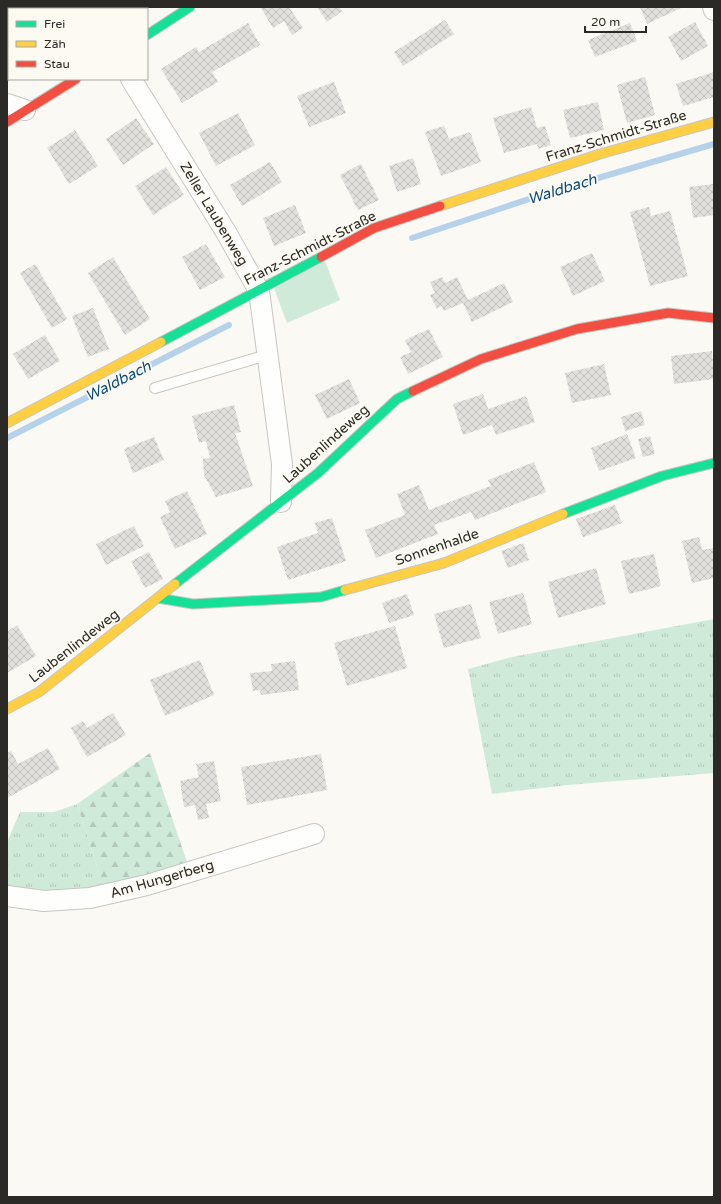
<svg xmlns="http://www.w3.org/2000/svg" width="721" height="1204" font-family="'Varela Round',sans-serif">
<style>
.grass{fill:url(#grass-tufts)}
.forest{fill:url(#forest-firs)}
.park{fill:#d0eada}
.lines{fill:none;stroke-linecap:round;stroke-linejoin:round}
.stream{stroke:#b6d2ea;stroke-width:6}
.building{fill:url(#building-cross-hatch)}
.lane-casing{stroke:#c7c6c2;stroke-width:12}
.street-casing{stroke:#c7c6c2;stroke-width:22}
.fast-casing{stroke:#c7c6c2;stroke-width:11}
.slow-casing{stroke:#c7c6c2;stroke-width:11}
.jam-casing{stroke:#c7c6c2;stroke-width:11}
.lane{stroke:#fefefd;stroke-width:10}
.street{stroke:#fefefd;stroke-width:20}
.fast{stroke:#16e098;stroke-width:9}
.slow{stroke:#ffcf43;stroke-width:9}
.jam{stroke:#f24e42;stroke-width:9}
.labels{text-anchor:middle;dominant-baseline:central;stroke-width:3.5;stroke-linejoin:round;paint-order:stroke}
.street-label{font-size:14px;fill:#2b2a26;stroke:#fdfaf1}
.water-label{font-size:15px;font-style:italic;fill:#0a4a78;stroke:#fdfaf1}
</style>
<defs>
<pattern id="grass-tufts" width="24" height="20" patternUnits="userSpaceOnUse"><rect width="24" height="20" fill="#d0eada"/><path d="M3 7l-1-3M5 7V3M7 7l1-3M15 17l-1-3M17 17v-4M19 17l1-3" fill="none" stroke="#b3c9bb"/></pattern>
<pattern id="forest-firs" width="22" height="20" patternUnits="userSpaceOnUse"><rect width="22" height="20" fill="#d0eada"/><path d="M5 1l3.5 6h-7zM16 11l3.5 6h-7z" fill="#b3c9bb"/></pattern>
<pattern id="building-cross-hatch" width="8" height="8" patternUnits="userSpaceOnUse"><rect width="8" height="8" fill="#e2e0dc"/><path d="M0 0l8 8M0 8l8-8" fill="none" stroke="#c2c0bd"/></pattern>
</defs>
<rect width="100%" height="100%" fill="#faf9f4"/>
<!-- grass -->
<path class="grass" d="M714,619V773L568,785L492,794L468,669L512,657Z
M77,804L105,891L7,892V842L20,812H54Z"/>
<!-- forest -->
<path class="forest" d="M150,753L189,868L105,891L77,804Z"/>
<!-- park -->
<path class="park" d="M325,261L340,300L287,323L274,288Z"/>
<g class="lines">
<!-- stream -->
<path class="stream" d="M412,238L547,193L714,144
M7,438L229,325"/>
</g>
<!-- building -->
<path class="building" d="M69,7H119L116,9H71Z
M263,7H289L303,28L292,35L284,21L273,28L261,8Z
M317,7H339L342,11L327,22Z
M640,7H683L647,24Z
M445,20L454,34L403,66L394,52Z
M695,22L708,46L681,61L668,37Z
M248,23L260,45L212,72L218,82L182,103L161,69L196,47L199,52Z
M630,23L637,41L595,57L588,40Z
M9,41V79H12L7,82V43Z
M714,72V97L683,106L676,84Z
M645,77L655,115L627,123L617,85Z
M334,82L346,113L309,127L297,96Z
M598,102L604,130L570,138L563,110Z
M531,107L537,128L545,126L551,145L538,149L537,144L504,153L493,118Z
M238,113L255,145L216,166L199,133Z
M136,118L154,144L123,165L106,139Z
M444,126L449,139L470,132L481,162L441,176L425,132Z
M75,130L98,166L69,184L47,148Z
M413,158L421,184L397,192L389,166Z
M270,162L282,182L242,206L230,185Z
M361,164L379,200L358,210L340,175Z
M166,167L184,195L153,215L135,186Z
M714,184V215L693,218L689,187Z
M295,205L306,233L274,246L263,218Z
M649,207L651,216L670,211L688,276L650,286L630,212Z
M206,244L225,277L200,290L182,257Z
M592,253L605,281L573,296L560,267Z
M113,257L150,319L125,335L88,273Z
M35,264L67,319L52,328L20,273Z
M442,277L445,283L457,277L468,300L504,283L513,302L472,322L463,303L444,311L441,306L437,309L430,295L435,293L430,282Z
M93,308L109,349L88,357L72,316Z
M429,329L443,357L408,374L400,357L411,352L405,340Z
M45,335L60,361L28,379L13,354Z
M712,351L714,379L674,384L671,356Z
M604,364L611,395L572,403L565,373Z
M349,379L360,403L327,419L315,395Z
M483,394L488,409L526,396L535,422L496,435L492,425L463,435L453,404Z
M234,405L241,432L235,433L253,486L216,497L204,475L203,459L210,458L206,441L199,443L192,416Z
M641,411L645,425L625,431L621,417Z
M627,434L636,458L599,471L591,448Z
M650,436L655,454L643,457L638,439Z
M154,437L164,460L133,473L124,449Z
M534,462L546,492L475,520L471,512L434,525L438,534L376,558L365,530L405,515L397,494L419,485L429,510L491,486L488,480Z
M187,491L207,534L175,549L160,517L170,512L165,501Z
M615,505L622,523L583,537L576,519Z
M332,518L346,561L288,580L277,547L318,533L315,523Z
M134,526L144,546L106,565L96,544Z
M699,537L702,550L714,548V578L692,583L682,541Z
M523,543L529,560L508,568L501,551Z
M149,552L163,579L145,588L131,561Z
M654,554L661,586L629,594L621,561Z
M596,568L606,604L558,618L548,582Z
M523,593L532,624L498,634L489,602Z
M407,594L414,615L389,623L382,603Z
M471,604L481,638L444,648L434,614Z
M17,625L36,656L7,673V632Z
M395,626L407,668L347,686L334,643Z
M200,660L214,695L165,716L150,680Z
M295,661L299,690L261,695L260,690L253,691L250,673L272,671L271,664Z
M113,713L126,735L87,757L71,728L83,721L87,728Z
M48,748L60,769L7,798V753L11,751L18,764Z
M321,754L327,790L247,805L241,767Z
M214,761L221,801L206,804L209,818L198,820L195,805L184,807L180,781L199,777L196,764Z"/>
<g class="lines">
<!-- lane casing -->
<g class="lane-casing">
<path id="lane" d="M155,388L267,355"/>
</g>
<!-- street casing -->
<g class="street-casing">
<path id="street" d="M713,7L714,10
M131,79L226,232L259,291L282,464L281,502
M7,104L25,110
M7,896L44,901L90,898L147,885L314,834"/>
</g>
<!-- fast casing -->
<g class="fast-casing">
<path id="fast" d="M147,35L190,7
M161,342L321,257
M563,514L662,476L714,463
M175,584L318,473L397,399L413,391
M158,598L193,604L321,597L345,590"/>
</g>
<!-- slow casing -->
<g class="slow-casing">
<path id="slow" d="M440,206L600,154L714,122
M7,423L161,342
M345,590L444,563L563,514
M7,709L39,692L175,584"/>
</g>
<!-- jam casing -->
<g class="jam-casing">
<path id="jam" d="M7,122L76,79
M321,257L374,228L440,206
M413,391L481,359L577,329L668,313L714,318"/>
</g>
<!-- lane -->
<use href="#lane" class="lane"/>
<!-- street -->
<use href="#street" class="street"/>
<!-- fast -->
<use href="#fast" class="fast"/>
<!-- slow -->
<use href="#slow" class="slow"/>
<!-- jam -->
<use href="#jam" class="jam"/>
</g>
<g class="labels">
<!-- street labels -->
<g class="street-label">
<text transform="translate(616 136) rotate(-17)">Franz-Schmidt-Straße</text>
<text transform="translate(214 214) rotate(59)">Zeller Laubenweg</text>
<text transform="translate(310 248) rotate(-27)">Franz-Schmidt-Straße</text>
<text transform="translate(326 444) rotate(-42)">Laubenlindeweg</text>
<text transform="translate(437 547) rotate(-19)">Sonnenhalde</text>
<text transform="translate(74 646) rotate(-38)">Laubenlindeweg</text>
<text transform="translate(162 879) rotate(-16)">Am Hungerberg</text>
</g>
<!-- water labels -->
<g class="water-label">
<text transform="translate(562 189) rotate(-17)">Waldbach</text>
<text transform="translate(118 381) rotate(-27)">Waldbach</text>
</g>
</g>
<!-- border -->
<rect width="721" height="1204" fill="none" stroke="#2b2a26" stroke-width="16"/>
<!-- legend -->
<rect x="8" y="8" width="140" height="72" fill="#fdfaf1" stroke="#a9a7a0"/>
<rect x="16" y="21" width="20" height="6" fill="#16e098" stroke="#a9a7a0"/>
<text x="44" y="28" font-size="12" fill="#2b2a26">Frei</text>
<rect x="16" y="41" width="20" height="6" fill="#ffcf43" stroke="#a9a7a0"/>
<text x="44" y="48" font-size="12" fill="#2b2a26">Zäh</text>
<rect x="16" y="61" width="20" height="6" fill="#f24e42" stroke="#a9a7a0"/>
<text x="44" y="68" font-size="12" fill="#2b2a26">Stau</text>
<!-- scale -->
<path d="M585 26v6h61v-6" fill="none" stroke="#2b2a26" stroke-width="2"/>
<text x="591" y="26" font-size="12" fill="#2b2a26" stroke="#fdfaf1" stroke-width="3" paint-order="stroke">20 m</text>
</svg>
